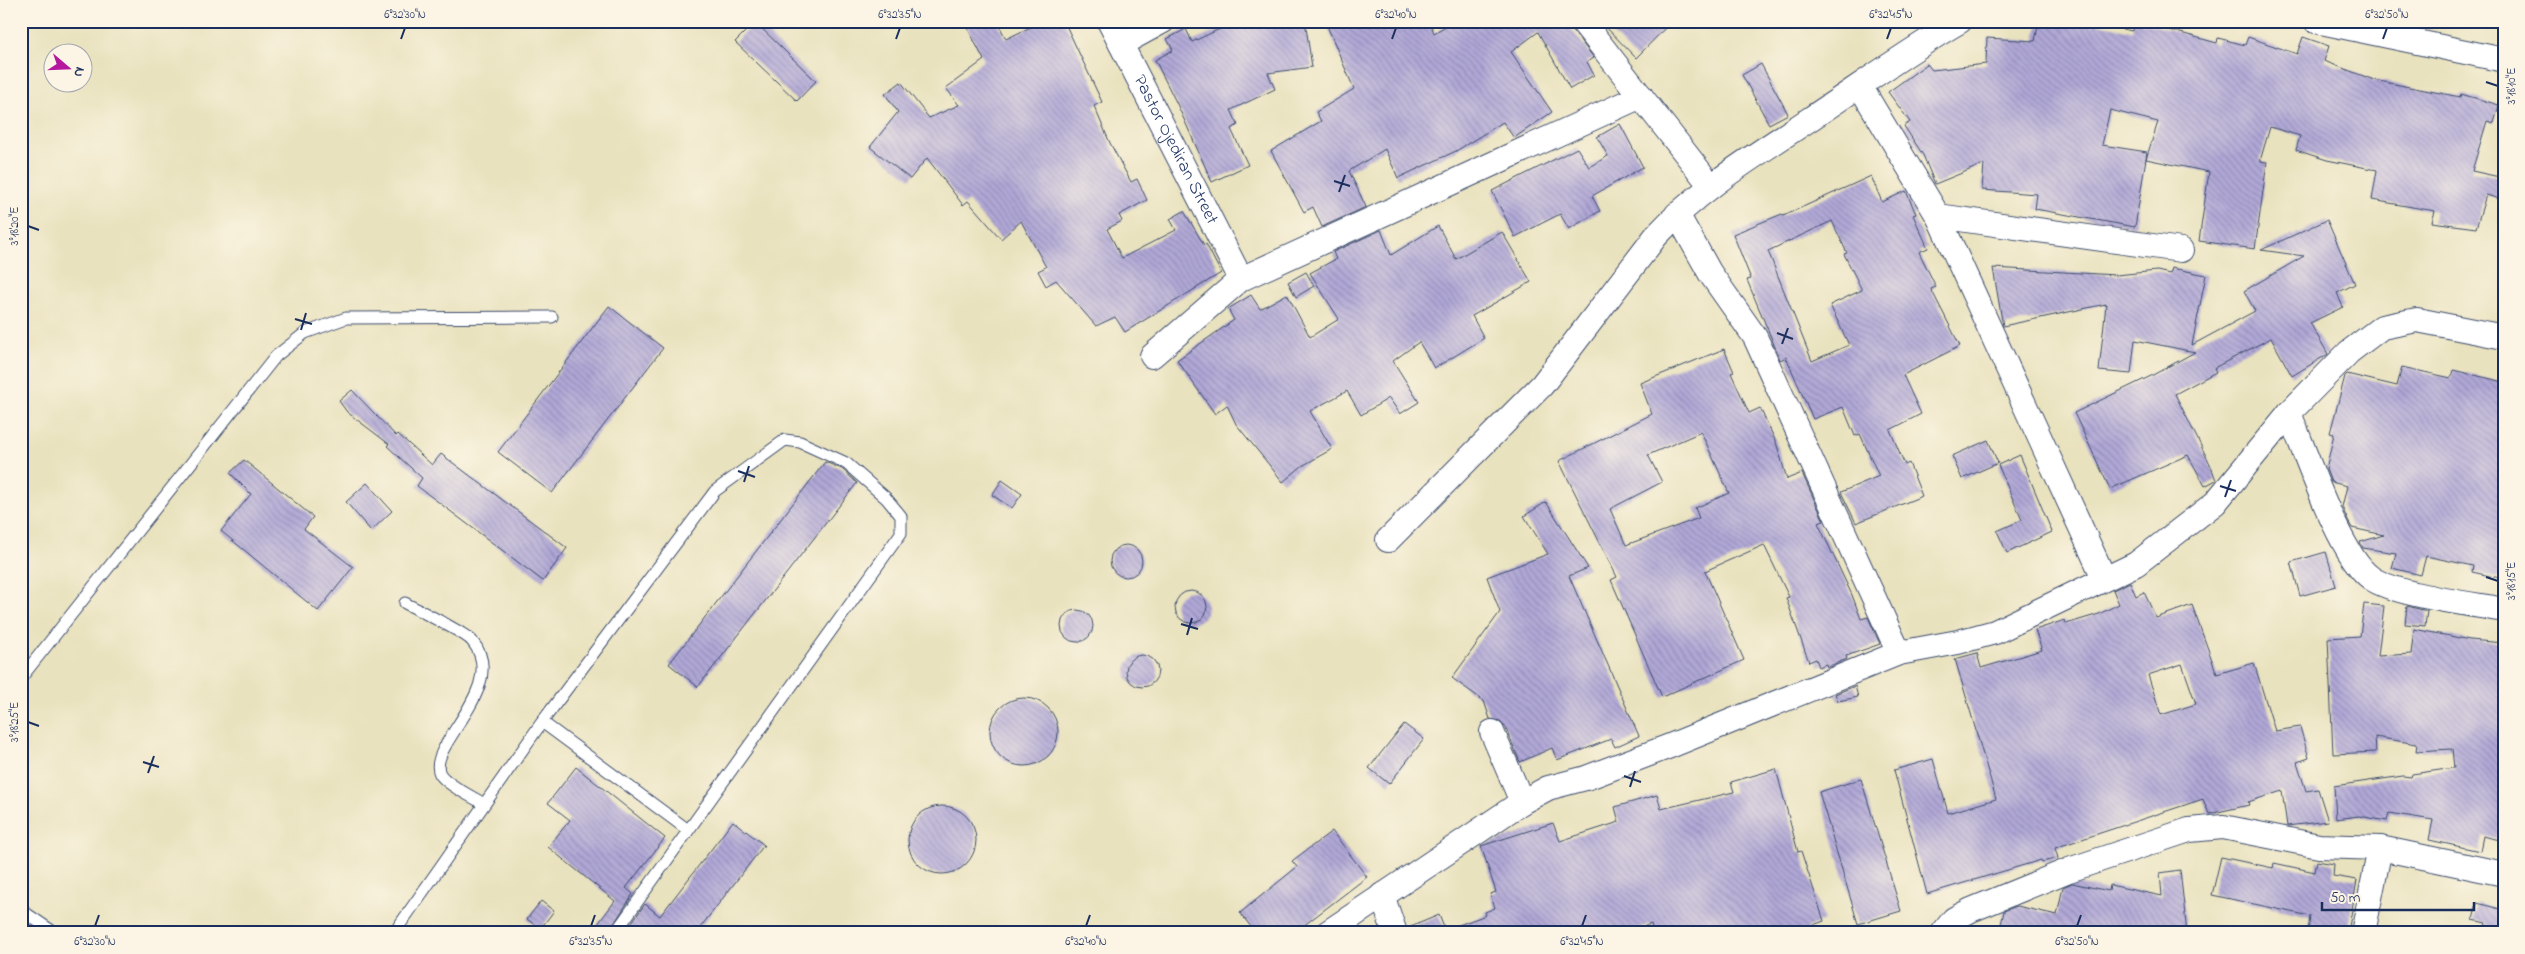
<svg xmlns="http://www.w3.org/2000/svg" width="2525" height="954" font-family="'Indie Flower',sans-serif">
<style>
.building{fill:url(#building-back-hatch);fill-rule:evenodd}
.lines{fill:none;stroke-linecap:round;stroke-linejoin:round}
.lane-casing{stroke:#3a4a6c;stroke-width:13}
.street-casing{stroke:#3a4a6c;stroke-width:26}
.lane{stroke:#fff;stroke-width:11}
.street{stroke:#fff;stroke-width:24}
.ticks{fill:none;stroke:#1b2f5e;stroke-width:2}
.labels{text-anchor:middle;dominant-baseline:central;stroke-width:5;stroke-linejoin:round;paint-order:stroke}
.street-label{font-size:18px;fill:#1b2f5e;stroke:#fcf5e5}
.neatline{fill:none;stroke:#1b2f5e;stroke-width:2}
.ticks-label{font-size:12px;text-anchor:middle;fill:#1b2f5e}
</style>
<defs>
<pattern id="building-back-hatch" width="6" height="6" patternUnits="userSpaceOnUse" patternTransform="scale(1.25)"><rect width="6" height="6" fill="#b1a8d7"/><path d="M-1 5l2 2M0 0l6 6M5-1l2 2" fill="none" stroke="#8f89b2"/></pattern>
</defs>
<rect width="100%" height="100%" fill="#fcf5e5"/>
<filter id="ink" filterUnits="userSpaceOnUse"><feTurbulence type="fractalNoise" baseFrequency=".02" numOctaves="2"/><feDisplacementMap in="SourceGraphic" scale="10" xChannelSelector="R" yChannelSelector="G"/><feConvolveMatrix kernelMatrix="1 2 1 2 8 2 1 2 1" color-interpolation-filters="sRGB"/></filter>
<filter id="wash" filterUnits="userSpaceOnUse"><feTurbulence type="fractalNoise" baseFrequency=".0096" numOctaves="4" result="noise"/><feDisplacementMap in="SourceGraphic" scale="20" xChannelSelector="R" yChannelSelector="G"/><feGaussianBlur stdDeviation="1.12" result="paint"/><feColorMatrix in="noise" values="0 0 0 0 0 0 0 0 0 0 0 0 0 0 0 0 0 1.4 0 .05"/><feComposite in="paint" operator="in"/></filter>
<g filter="url(#wash)">
<rect width="100%" height="100%" fill="#e9e2be"/>
<g id="blocks">
<!-- building -->
<path class="building" d="M964,21H997L1006,39L1043,21H1064L1102,102L1094,106L1110,143L1131,182L1137,179L1147,200L1119,215L1122,221L1107,229L1122,258L1176,230L1170,219L1184,211L1204,245L1206,244L1221,273L1125,332L1115,317L1096,326L1056,280L1046,286L1038,271L1046,267L1021,221L1001,239L968,201L963,205L927,158L910,179L870,147L898,112L885,94L901,82L929,118L959,105L946,88L984,60Z
M1237,21H1305L1312,67L1268,73L1275,89L1231,110L1238,125L1231,129L1248,165L1212,182L1178,106L1155,60L1173,50L1167,39L1186,29L1192,42Z
M1325,21H1429L1434,33L1454,21H1569L1571,29L1594,58L1587,62L1594,75L1570,89L1538,32L1511,52L1552,112L1514,138L1503,122L1456,151L1398,178L1385,149L1349,171L1366,207L1322,227L1313,207L1304,212L1271,151L1321,121L1316,112L1354,89Z
M1600,21H1672L1636,58Z
M2039,21H2073L2093,25L2094,23L2132,31L2134,21H2137L2217,43L2218,38L2245,45L2248,37L2297,54L2303,37L2329,46L2324,61L2374,80L2460,97L2461,94L2499,105L2494,123L2487,121L2472,171L2504,178V200L2486,195L2476,228L2432,222L2435,211L2372,200L2377,170L2327,160L2296,150L2300,136L2270,127L2260,161L2267,162L2255,249L2199,241L2209,172L2146,159L2158,122L2110,110L2102,145L2147,152L2135,227L2035,209L2037,194L1982,190L1984,164L1935,184L1923,155L1904,126L1910,122L1888,92L1927,64L1932,70L1986,64L1987,38L2035,41Z
M755,22L816,81L797,101L735,42Z
M1761,64L1788,114L1769,124L1742,75Z
M1620,124L1643,167L1592,196L1600,211L1569,229L1560,214L1515,237L1492,191L1577,148L1589,167L1608,156L1597,137Z
M1871,176L1882,202L1906,191L1916,214L1913,215L1928,248L1919,252L1936,287L1931,289L1960,346L1903,375L1921,414L1890,430L1905,465L1909,463L1922,496L1856,523L1841,492L1879,476L1860,434L1855,436L1843,407L1813,419L1786,357L1780,360L1773,342L1747,280L1751,279L1733,234L1782,214L1783,216ZM1832,221L1847,253L1844,254L1862,290L1830,305L1849,345L1812,361L1768,251Z
M2327,220L2355,284L2337,293L2343,307L2310,323L2328,354L2292,376L2271,338L2214,368L2216,372L2175,394L2210,464L2216,480L2205,486L2188,455L2110,489L2074,413L2151,376L2195,352L2135,340L2131,374L2099,371L2106,304L2003,326L1993,268L2116,275L2157,271L2170,274L2172,268L2206,275L2192,345L2255,311L2244,291L2304,256L2261,250Z
M1438,226L1456,259L1502,232L1531,282L1472,316L1484,338L1450,359L1434,368L1419,342L1393,361L1419,402L1400,414L1389,398L1361,415L1347,391L1310,411L1332,449L1302,466L1283,482L1236,424L1227,405L1215,414L1177,360L1234,320L1228,309L1251,295L1260,309L1287,294L1310,337L1339,319L1310,273L1336,259L1333,252L1381,230L1391,255Z
M1306,272L1314,286L1296,297L1288,282Z
M609,306L663,348L552,493L498,452Z
M1724,349L1734,372L1731,373L1749,413L1760,408L1776,442L1787,479L1802,473L1824,521L1818,523L1852,595L1861,619L1868,617L1880,644L1846,656L1847,659L1827,667L1826,664L1819,667L1816,659L1809,662L1786,598L1789,597L1764,545L1705,571L1744,660L1662,697L1611,580L1617,577L1559,461L1652,414L1640,383ZM1701,432L1729,493L1695,508L1699,518L1626,545L1610,509L1662,482L1648,455Z
M2402,367L2451,378L2453,370L2504,382V579L2472,572L2473,566L2426,556L2421,575L2392,568L2396,553L2363,548L2360,542L2384,535L2352,528L2348,521L2342,507L2347,486L2331,482L2326,469L2334,434L2330,433L2345,376L2347,374L2397,386Z
M352,390L396,436L398,434L432,465L441,454L567,548L543,581L417,486L422,478L387,446L389,444L347,412L339,401Z
M1988,440L1998,463L1962,479L1952,456Z
M2020,455L2052,532L2007,553L1997,531L2022,520L1998,465Z
M244,460L313,517L304,529L353,567L318,611L221,531L251,494L230,473Z
M825,462L842,469L857,483L698,687L669,664Z
M1002,480L1022,494L1012,508L992,495Z
M367,483L392,511L371,531L346,502Z
M1546,502L1588,568L1569,576L1639,736L1615,747L1611,739L1557,760L1552,748L1520,762L1505,726L1500,721L1490,719L1484,701L1452,678L1500,612L1487,577L1548,554L1524,516Z
M1110 561a16 16 0 1 1 32 0a16 16 0 1 1-32 0Z
M2326,552L2336,586L2300,596L2291,562Z
M2130,582L2136,596L2144,592L2156,618L2192,605L2217,674L2254,663L2275,731L2300,727L2309,758L2297,762L2306,791L2318,789L2328,821L2287,826L2282,791L2248,802L2249,805L2209,814L2203,799L2055,848L2058,858L2042,862L2041,860L1927,894L1894,770L1933,759L1948,813L1996,799L1955,659L1977,653L1981,668L2042,650L2035,630L2065,620L2066,624L2099,614L2119,604L2113,590ZM2182,664L2196,704L2161,715L2148,675Z
M1175 607a16 16 0 1 1 32 0a16 16 0 1 1-32 0Z
M2364,604L2384,606L2378,656L2411,654L2414,629L2470,640L2504,643V841L2483,836L2480,851L2429,840L2433,820L2389,813L2387,821L2359,816L2336,819L2334,786L2403,776L2411,777L2412,774L2454,768L2452,749L2416,751L2417,744L2375,737L2376,752L2333,754L2328,638L2360,636Z
M2407,606L2427,611L2425,626L2405,624Z
M1061 626a16 16 0 1 1 32 0a16 16 0 1 1-32 0Z
M1126 671a16 16 0 1 1 32 0a16 16 0 1 1-32 0Z
M1855,686L1858,697L1838,701L1835,694Z
M990 732a34 34 0 1 1 68 0a34 34 0 1 1-68 0Z
M1404,724L1424,739L1389,784L1369,768Z
M576,767L665,838L626,888L633,894L608,933H591L615,901L548,847L570,820L548,803Z
M1776,769L1798,852L1801,851L1824,921L1808,927L1809,929L1798,933H1714L1712,929L1700,933H1654L1651,924L1625,933H1408V928L1439,915L1445,930L1486,915L1485,912L1495,908L1490,894L1496,892L1481,846L1553,823L1560,841L1619,822L1615,807L1657,795L1661,809L1734,792L1731,782Z
M1861,779L1901,911L1858,924L1819,792Z
M908 840a34 34 0 1 1 68 0a34 34 0 1 1-68 0Z
M733,821L764,845L696,933H624L645,904L660,916Z
M1332,831L1367,877L1294,933H1256L1240,913L1297,867L1292,861Z
M2221,857L2273,868L2274,863L2315,872L2317,861L2334,864L2333,876L2357,880L2348,933H2308L2310,916L2212,895Z
M2180,870L2187,933H1999L2004,911L2017,906L2057,915L2063,887L2072,883L2109,891L2110,885L2162,896L2160,873Z
M541,901L554,911L540,929L527,919Z
M2477,903L2504,910V933H2483L2486,923L2473,920Z"/>
</g>
</g>
<g filter="url(#ink)">
<use href="#blocks" fill-opacity="0" stroke="#3a4a6c" stroke-width="1"/>
<g class="lines">
<!-- lane casing -->
<g class="lane-casing">
<path id="lane" d="M405,603C418,610 466,633 472,641C511,687 425,746 440,774C447,785 473,797 484,804
M21,678L276,356L305,333L346,318L552,317
M542,722L688,830
M21,910L55,933
M394,933L542,722L715,491L785,440L800,442L846,463L886,498L901,516V533L615,933"/>
</g>
<!-- street casing -->
<g class="street-casing">
<g id="street">
<path id="s1" d="M1109,21L1241,279"/>
<path d="M1582,21L1711,186"/>
<path d="M2316,21L2504,60"/>
<path d="M1121,44L1163,21"/>
<path d="M1860,86L1938,216L2104,578"/>
<path d="M1677,214L1710,273L1755,337L1899,653"/>
<path d="M1938,216L2181,250"/>
<path d="M1152,356L1241,279L1641,96"/>
<path d="M2289,413C2305,451 2340,557 2371,578C2395,595 2472,604 2504,610"/>
<path d="M1388,540L1542,385L1656,236C1700,188 1756,155 1810,119C1860,86 1908,51 1960,21"/>
<path d="M1492,732L1522,802"/>
<path d="M1382,895L1395,933"/>
<path d="M1327,933L1522,802L1548,788L1586,778L1670,746L1899,653L1958,642L1995,632L2136,564L2215,503L2289,413L2349,352L2382,327L2417,320L2504,337"/>
<path d="M1943,933L1954,919L1971,910L2069,870L2189,830L2223,827L2319,846L2380,848L2504,874"/>
<path d="M2363,933L2380,848"/>
</g>
</g>
<!-- lane -->
<use href="#lane" class="lane"/>
<!-- street -->
<use href="#street" class="street"/>
</g>
</g>
<!-- ticks -->
<path class="ticks" d="M401,39L405,28M896,39L900,28M1392,39L1396,28M1887,39L1891,28M2383,39L2387,28M2486,82L2498,86M1334,181L1350,186M1339,192L1345,175M28,226L39,230M295,319L312,324M301,330L306,313M1777,333L1793,339M1782,344L1788,328M738,471L755,477M744,482L749,466M2220,486L2236,491M2225,497L2231,480M2486,577L2498,581M1181,624L1198,629M1187,635L1192,618M28,722L39,726M143,762L159,767M148,773L154,756M1624,776L1641,782M1630,787L1635,771M95,926L99,915M591,926L595,915M1086,926L1090,915M1582,926L1586,915M2077,926L2081,915"/>
<g class="labels">
<!-- street labels -->
<g class="street-label">
<text stroke="none"><textPath href="#s1" startOffset="145">Pastor Ojediran Street</textPath></text>
</g>
</g>
<!-- margin -->
<rect width="2525" height="954" fill="none" stroke="#fcf5e5" stroke-width="55"/>
<!-- north arrow -->
<g transform="translate(68 68) rotate(109)"><circle r="24" fill="#fcf5e5" stroke="#a2a6af"/>
<path d="M0-4L9 19L0 12L-9 19Z" fill="#b5179e"/>
<text y="-8" font-size="14" font-weight="bold" text-anchor="middle" fill="#1b2f5e">N</text>
</g>
<!-- scale -->
<path d="M2322 902v8h152v-8" fill="none" stroke="#1b2f5e" stroke-width="2.5"/>
<text x="2330" y="902" font-size="15" fill="#1b2f5e" stroke="#fcf5e5" stroke-width="4" paint-order="stroke">50 m</text>
<rect x="28" y="28" width="2470" height="898" class="neatline"/>
<g class="ticks-label">
<text x="405" y="18">6°32'30"N</text>
<text x="900" y="18">6°32'35"N</text>
<text x="1396" y="18">6°32'40"N</text>
<text x="1891" y="18">6°32'45"N</text>
<text x="2387" y="18">6°32'50"N</text>
<text transform="translate(2511 86) rotate(-90)" y="4">3°18'10"E</text>
<text transform="translate(14 226) rotate(-90)" y="4">3°18'20"E</text>
<text transform="translate(2511 581) rotate(-90)" y="4">3°18'15"E</text>
<text transform="translate(14 722) rotate(-90)" y="4">3°18'25"E</text>
<text x="95" y="945">6°32'30"N</text>
<text x="591" y="945">6°32'35"N</text>
<text x="1086" y="945">6°32'40"N</text>
<text x="1582" y="945">6°32'45"N</text>
<text x="2077" y="945">6°32'50"N</text>
</g>
</svg>
